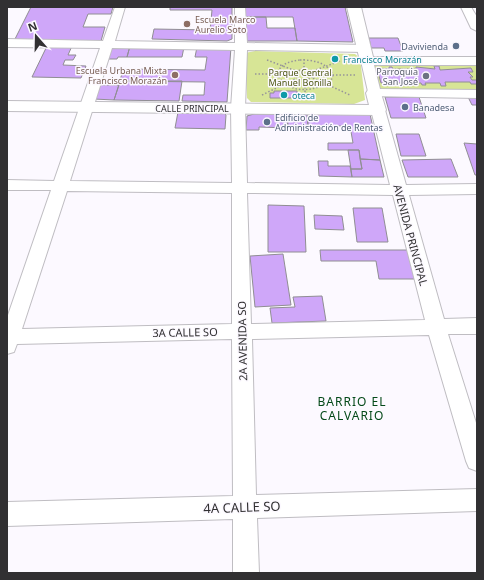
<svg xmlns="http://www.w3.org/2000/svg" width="484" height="580" font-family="'Noto Sans',sans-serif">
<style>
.green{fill:#d7e596}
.building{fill:#cfa7f9;stroke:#908e93}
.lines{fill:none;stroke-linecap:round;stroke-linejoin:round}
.street-casing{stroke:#bfbdc2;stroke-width:2}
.secondary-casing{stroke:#bfbdc2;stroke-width:2}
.path{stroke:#979599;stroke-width:1.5;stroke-dasharray:1.5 2;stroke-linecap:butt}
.street{fill:#fff;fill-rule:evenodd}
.secondary{fill:#fff;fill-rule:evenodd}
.education-dot{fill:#8d6e63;stroke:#fcf9ff;stroke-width:1.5}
.service-dot{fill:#5c6f8a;stroke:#fcf9ff;stroke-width:1.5}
.culture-dot{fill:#0f9aa8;stroke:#fcf9ff;stroke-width:1.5}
.worship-dot{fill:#6b7280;stroke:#fcf9ff;stroke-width:1.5}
.labels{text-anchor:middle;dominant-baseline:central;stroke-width:3;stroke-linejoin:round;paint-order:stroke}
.far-education-label{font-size:9px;fill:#785e54;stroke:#fcf9ff;text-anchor:start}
.far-service-label{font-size:9px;fill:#4e5e75;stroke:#fcf9ff;text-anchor:start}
.far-culture-label{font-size:9px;fill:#0d838f;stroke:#fcf9ff;text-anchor:start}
.far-worship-label{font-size:9px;fill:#5b616d;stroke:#fcf9ff;text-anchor:end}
.far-park-label{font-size:9px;fill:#4f5814;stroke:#fcf9ff}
.far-street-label{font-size:9px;fill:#313032;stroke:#fcf9ff}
.street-label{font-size:11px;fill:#313032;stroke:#fcf9ff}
.neighbourhood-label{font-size:12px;letter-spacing:1px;fill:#044919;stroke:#fcf9ff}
.near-street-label{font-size:13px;fill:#313032;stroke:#fcf9ff}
</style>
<rect width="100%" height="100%" fill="#fcf9ff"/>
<!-- green -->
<path class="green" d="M255,51L355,54L360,58L365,100L354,104L251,102L247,98L245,53Z
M373,63L477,64V81L472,80L470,77H473L468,72H473L471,68L440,70L439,66H434L435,69L416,67V69H393L392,67L378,69L381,83H393L394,85H397V83H421L425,85V83H440L441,86H446L445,82H470L471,84H477V91H378Z"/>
<!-- building -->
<path class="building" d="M31,7H113L111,14H88L83,27H105L101,41H14Z
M170,7H232V39L227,41L152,39L154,29L210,30L212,10H170Z
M244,7H345L353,42L297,41L293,17H245Z
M245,17H266L267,28H295L297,41H246Z
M369,38H398L403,51H385L384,48H371Z
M47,46H72L68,55H76L73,60H65L63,65L86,66L81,78L32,77Z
M130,46L184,47L182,57H127Z
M130,46L127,57H118L117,59H107L111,48Z
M197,47H231L227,102L182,101L183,95H204L205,82L120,81L123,69L205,70L207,57H195Z
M434,66H439L440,70L471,68L473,72H468L473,77H470L472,80H477V84H471L470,82H445L446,86H441L440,83H425L426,85H422L421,83H397L398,85H394L393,83H381L377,69H389V67H392L393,69H416V67L435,69Z
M120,81H182L179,101L114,100Z
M98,85H119L114,100L94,99Z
M274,91H297L298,98H270V93H274Z
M385,97H419L426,118H391Z
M468,97H477V105H472Z
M178,112H223L226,115L225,129L175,128Z
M307,113L370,114L380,160L360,159L359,150H328V143H353L350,126H308Z
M254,114H287L288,128L259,127V130H246L247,116Z
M287,114H307L308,126H288Z
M396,134H419L426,156H401Z
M464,143L477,144V175H475Z
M348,150H359L362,169H351Z
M360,159L380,160L384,177H352L351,169H362Z
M451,159L458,177H408L402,160Z
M318,161H328V166H350L352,177L319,176Z
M268,205L304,206L306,252H268Z
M353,208H382L388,242H357Z
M314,215L342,216L344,230L315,229Z
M320,250H409L416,279H379L376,261H321Z
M283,254L291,305L255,307L250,256Z
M322,296L326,321L272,323L270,308L295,307L293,297Z"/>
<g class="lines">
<!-- street casing -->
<g class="street-casing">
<path id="street" d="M115,7H125L115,41L235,43V7H245L247,43L368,45L370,48L364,52L247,50L245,108L247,183L390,185L371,110L373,107H383L385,110L406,185L477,184V194L409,195L444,319L477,318V334H448L477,426V471L469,468L466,461L429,335L252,339L256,495L477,489V511L257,518L259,573H233V519L7,526V502L233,496L232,339L17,344L14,352L7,354V318L51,190H7V180L54,181L100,48L7,47V39L103,41ZM112,48L235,50L231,108L232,183L70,181ZM67,191L232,193V324L22,329ZM247,193L393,195L425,320L251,324Z
M461,7H471L477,17V31L471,28Z
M367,57H477V65H374L380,89L477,90V98L369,96L361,61Z"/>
</g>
<!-- secondary casing -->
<g class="secondary-casing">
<path id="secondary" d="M347,7H361L374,61L372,64H362L360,61Z
M374,88L380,90L386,110L384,113L378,115L7,111V101L369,105L366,93L368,90Z"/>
</g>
<!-- path -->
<path class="path" d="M304,59V69
M267,60L296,71
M300,60C313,60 327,62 333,75L331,81C314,92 288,95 277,74C280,64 290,61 300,60Z
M302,69L313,71L314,76L306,80L297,78L294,73Z
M313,71L340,61
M255,74H294
M315,75H356
M313,78L350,95
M305,80V96
M262,95L297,78"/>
<!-- street -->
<use href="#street" class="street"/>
<!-- secondary -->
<use href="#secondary" class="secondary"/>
</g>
<!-- markers -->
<g class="education-dot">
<circle cx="187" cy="24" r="4"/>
<circle cx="175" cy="75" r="4"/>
</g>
<g class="service-dot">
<circle cx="456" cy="46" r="4"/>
<circle cx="405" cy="107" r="4"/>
<circle cx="267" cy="122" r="4"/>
</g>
<g class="culture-dot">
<circle cx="335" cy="59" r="4"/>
<circle cx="284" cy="95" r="4"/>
</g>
<circle class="worship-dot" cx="426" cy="76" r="4"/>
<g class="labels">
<!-- far-education labels -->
<g class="far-education-label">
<text x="195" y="19">Escuela Marco<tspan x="195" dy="10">Aurelio Soto</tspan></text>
<text x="167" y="70" text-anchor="end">Escuela Urbana Mixta<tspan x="167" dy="10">Francisco Morazán</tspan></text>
</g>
<!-- far-service labels -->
<g class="far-service-label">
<text x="448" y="46" text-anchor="end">Davivienda</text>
<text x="413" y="107">Banadesa</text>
<text x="275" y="117">Edificio de<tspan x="275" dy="10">Administración de Rentas</tspan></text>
</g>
<!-- far-culture labels -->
<g class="far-culture-label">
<text x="343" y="59">Francisco Morazán</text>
<text x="292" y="95">oteca</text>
</g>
<!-- far-worship labels -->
<g class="far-worship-label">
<text x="418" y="71">Parroquia<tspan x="418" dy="10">San José</tspan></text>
</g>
<!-- far-park labels -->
<g class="far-park-label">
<text x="300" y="72">Parque Central<tspan x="300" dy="10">Manuel Bonilla</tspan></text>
</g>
<!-- far-street labels -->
<g class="far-street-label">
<text x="192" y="108">CALLE PRINCIPAL</text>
</g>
<!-- street labels -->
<g class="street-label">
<text transform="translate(411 235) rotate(75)">AVENIDA PRINCIPAL</text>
<text transform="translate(185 332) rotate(-1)">3A CALLE SO</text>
<text transform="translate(242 341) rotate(-91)">2A AVENIDA SO</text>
</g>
<!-- neighbourhood labels -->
<g class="neighbourhood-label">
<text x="352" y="401">BARRIO EL<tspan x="352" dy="14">CALVARIO</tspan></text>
</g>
<!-- near-street labels -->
<g class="near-street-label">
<text transform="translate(242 507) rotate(-2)">4A CALLE SO</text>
</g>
</g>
<!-- border -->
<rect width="484" height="580" fill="none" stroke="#313032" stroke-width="16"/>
<!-- north arrow -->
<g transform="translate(36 36) rotate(340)" stroke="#fcf9ff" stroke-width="3" paint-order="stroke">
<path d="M0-3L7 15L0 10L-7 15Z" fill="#313032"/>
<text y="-6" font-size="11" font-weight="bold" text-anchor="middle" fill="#313032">N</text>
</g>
</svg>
